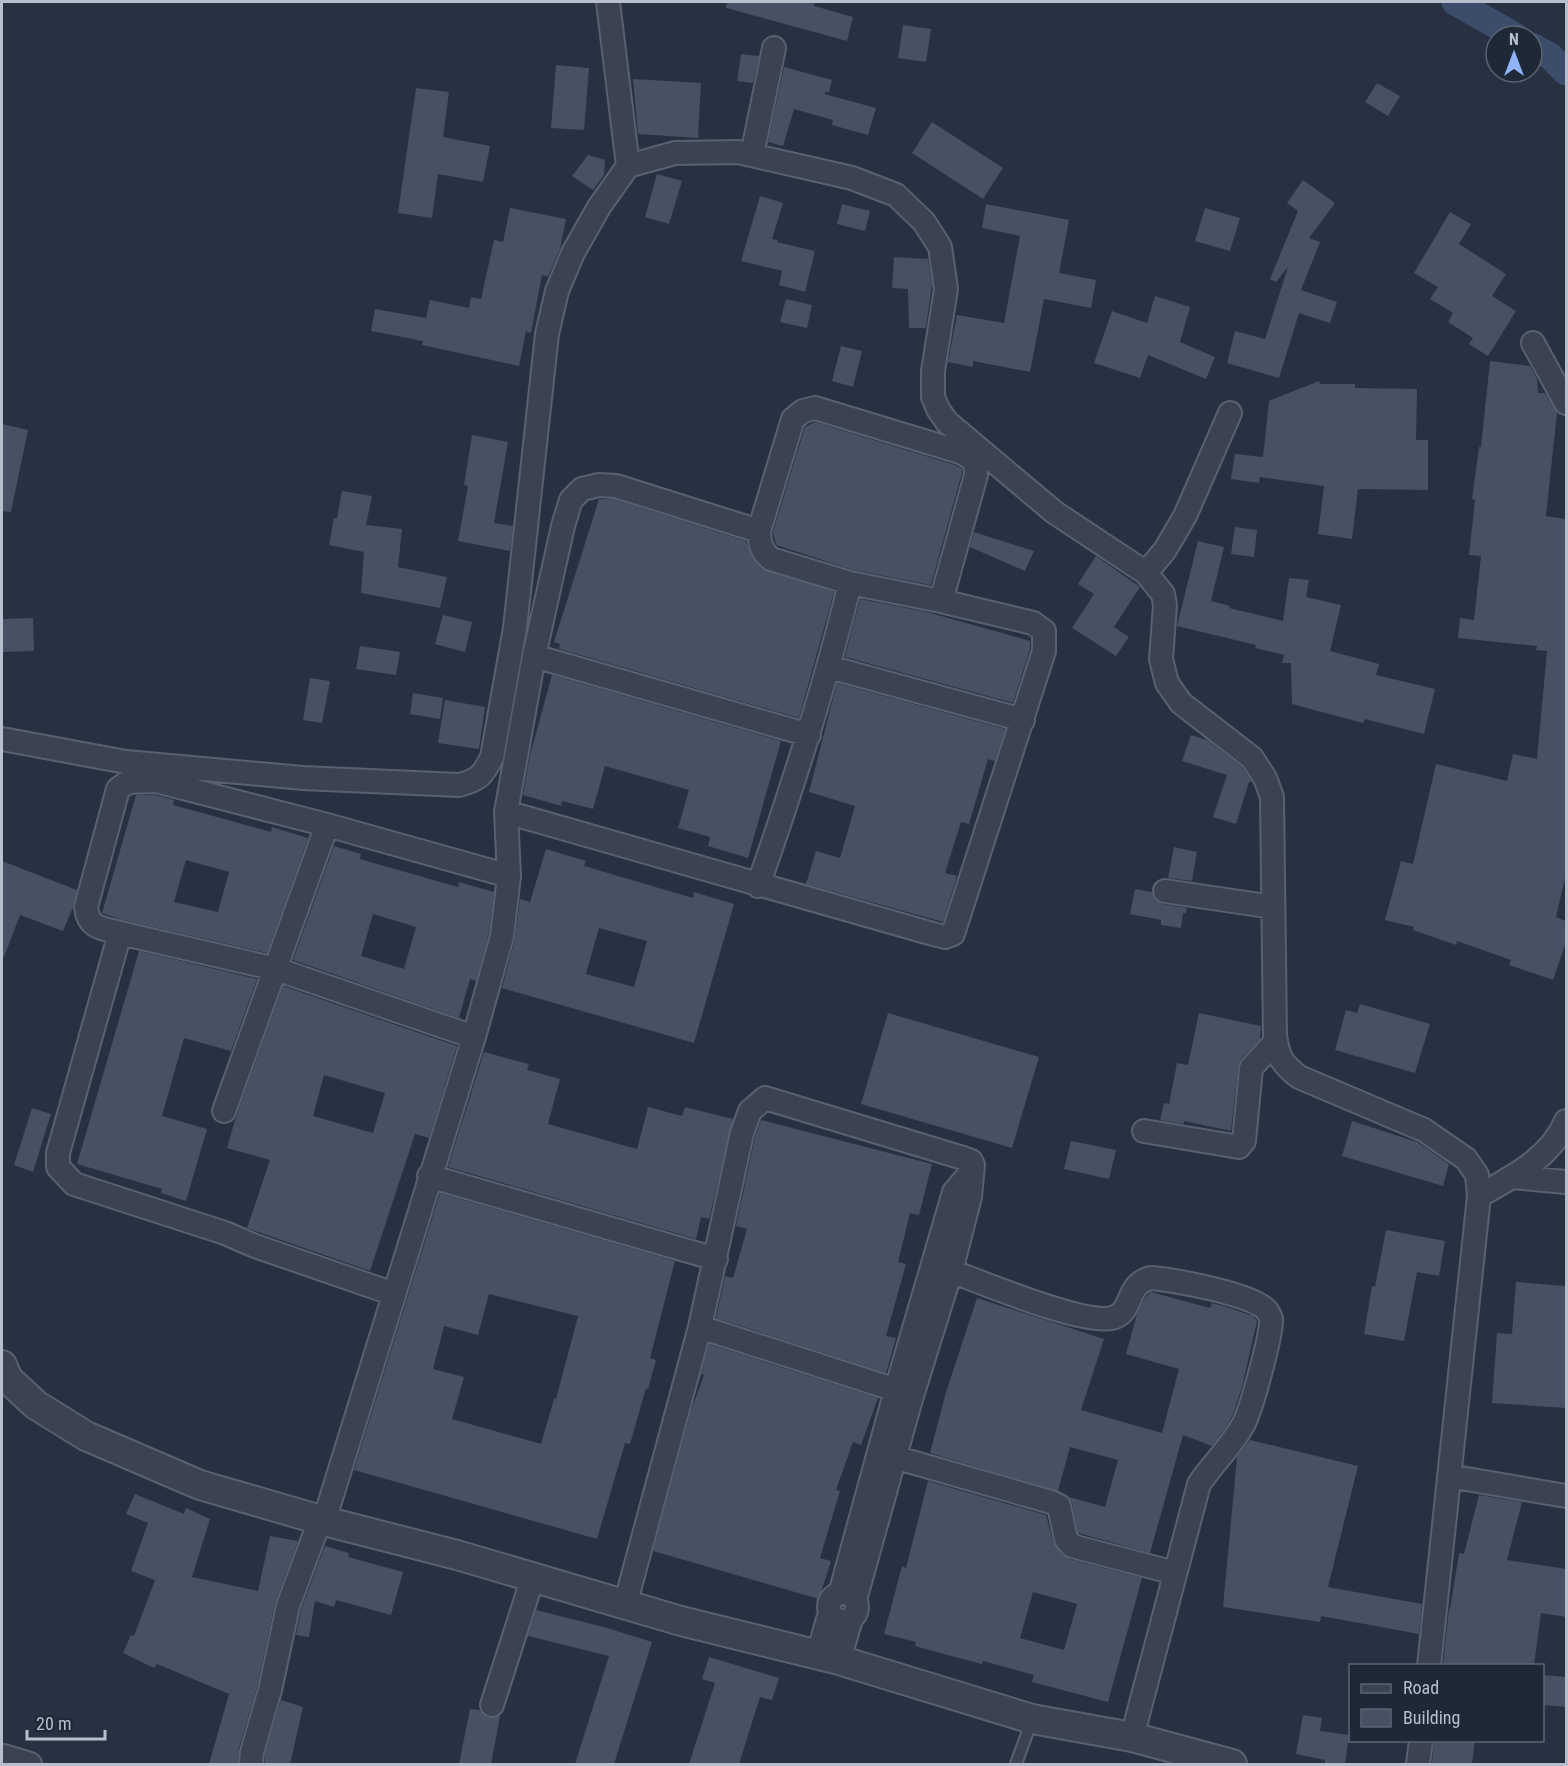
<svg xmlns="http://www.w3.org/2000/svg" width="1568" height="1766" font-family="'Roboto Condensed',sans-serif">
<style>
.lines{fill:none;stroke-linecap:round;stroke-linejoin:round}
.canal{stroke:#3c4d6b;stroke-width:27}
.building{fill:#465164;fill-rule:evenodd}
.service-casing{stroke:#59616f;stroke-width:14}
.minor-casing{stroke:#59616f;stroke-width:26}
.tertiary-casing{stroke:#59616f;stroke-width:32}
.service{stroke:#3b4352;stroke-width:10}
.minor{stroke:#3b4352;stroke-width:22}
.tertiary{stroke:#3b4352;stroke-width:28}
</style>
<rect width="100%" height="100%" fill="#273142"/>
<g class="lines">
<!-- canal -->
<path class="canal" d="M1455,2L1515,36
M1532,46L1550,56L1566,72"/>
</g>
<!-- building -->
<path class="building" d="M727,2H815L814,6L853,17L847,41L726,8Z
M903,25L931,29L926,62L898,58Z
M741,54L759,56L753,83L737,81Z
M556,65L589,68L584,130L551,128Z
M784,67L832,80L829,92H825L824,94L876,108L868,135L832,125L833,120L794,109L783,146L768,142Z
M633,79L701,83L698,138L638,134Z
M1377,83L1400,96L1388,116L1365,102Z
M416,88L449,92L443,137L490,146L483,182L438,174L432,218L398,213Z
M932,122L1003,168L983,199L912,153Z
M588,155L605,160L604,175L593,190L572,176Z
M657,174L682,181L669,224L645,217Z
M1303,180L1335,203L1309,238L1320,242L1301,290L1337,302L1330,323L1299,313L1279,378L1227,363L1235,331L1265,339L1288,267L1276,282L1270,279L1298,211L1287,203Z
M760,196L783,203L772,239L778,240L777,242L815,251L805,292L779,285L782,271L741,261Z
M842,204L870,211L865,231L837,224Z
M986,204L1069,220L1059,273L1096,280L1091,308L1044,299L1030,372L973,361V367L948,362L957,315L1004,323L1020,236L982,228Z
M510,208L566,219L560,249L548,277L542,275L531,333L526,331L519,366L422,345L423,341L371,331L375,309L426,318L430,300L469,308L471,297L481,299L494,240L503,242Z
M1205,208L1240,218L1230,251L1195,241Z
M1450,212L1471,224L1459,244L1506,274L1492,296L1516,311L1488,356L1469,344L1473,338L1448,322L1453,313L1430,299L1438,287L1414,273Z
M894,257L928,259L932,284L926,328H909L908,289L892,288Z
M1155,296L1190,307L1180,342L1215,357L1206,379L1148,355L1140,378L1094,363L1112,311L1147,323Z
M786,299L812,305L807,328L780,322Z
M841,346L862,351L853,387L832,381Z
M1490,361L1530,366L1537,379L1538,393H1545L1557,413L1546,516L1566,519V874L1556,917L1566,921V942L1553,980L1509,965L1511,960L1457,941L1456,945L1413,930L1414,927L1385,920L1401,861L1413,864L1436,764L1507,781L1513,754L1537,759L1547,651L1536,650L1537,646L1458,638L1460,618L1474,620L1481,556L1469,555L1475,500L1472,499L1479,447H1481Z
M1319,381L1320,384H1355V388L1417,389L1416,440H1428V490L1358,489L1352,539L1318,534L1324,486L1260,477L1259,483L1231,479L1235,454L1263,457L1269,401Z
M815,422L955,465L962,469V473L931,585L853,570L776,545L773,532L805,427Z
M2,424L28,430L11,512L2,511Z
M472,435L508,442L494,523L513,526L510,551L458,541L468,486L464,485Z
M342,491L372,496L366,525L402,529L398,567L447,577L440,608L361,593L364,552L329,545L334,518H337Z
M599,499H614L746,541L752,557L762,569L834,592L799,718L559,649L560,644L554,642Z
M1235,527L1257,530L1254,557L1231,554Z
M974,532L1034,551L1025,571L970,547Z
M1198,541L1224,547L1211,601L1230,606L1229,608L1283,621L1289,578L1309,580L1306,597L1341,605L1330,651L1379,664L1376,675L1435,689L1424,734L1365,719L1363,723L1292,704L1291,663H1282L1284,655L1255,648L1256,645L1177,626Z
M1096,556L1140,587L1114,627L1129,637L1116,656L1072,628L1094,594L1078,584Z
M860,599L927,612L1030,641V649L1013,703L845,657Z
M443,615L472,622L465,652L435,644Z
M33,618L34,651L2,652V619Z
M360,646L400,652L396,675L356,669Z
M552,675L781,741L748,858L708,846L710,837L678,828L689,790L605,766L593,809L562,801L561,806L523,795L530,755Z
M310,678L330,681L322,723L303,720Z
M837,683L1005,729L995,761L988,759L969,824L961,822L945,873L957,876L943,922L806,884L816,851L840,858L855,806L809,792Z
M413,693L443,698L440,719L410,714Z
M445,700L485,707L479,749L438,743Z
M1191,735L1207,740L1242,767L1252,782H1249L1236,824L1213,817L1227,775L1182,761Z
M136,795H155L174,800L173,805L271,832L272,827L308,838L267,953L123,920L102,913ZM186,860L229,872L218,912L174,902Z
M334,846L361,854L360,859L458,887L459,882L494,892L489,933L476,981L470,979L459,1018L293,960ZM373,914L416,927L404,969L361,956Z
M1174,847L1197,852L1192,881L1168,878Z
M546,849L586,861L584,866L693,898L694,892L734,904L694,1043L502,988L515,939L520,899L530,902ZM599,928L647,941L634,987L586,974Z
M2,861L77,890L73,907L63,931L20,915L4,957H2Z
M1135,889L1152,892L1156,901L1162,904L1187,908L1186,913H1183L1181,928L1161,925V920L1130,914Z
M139,951L257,979L231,1051L184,1038L162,1116L207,1129L186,1201L161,1193L162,1189L77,1164Z
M283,986L457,1046L429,1138L415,1134L370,1271L247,1228L270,1160L227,1148L236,1117ZM324,1075L385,1093L373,1133L313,1116Z
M1360,1004L1430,1024L1415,1073L1335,1050L1346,1010L1357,1013Z
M888,1013L1039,1057L1012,1148L861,1104Z
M1199,1013L1261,1026L1260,1039L1241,1059L1238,1066L1231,1131L1184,1121V1124L1160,1120L1164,1103L1169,1104L1177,1063L1188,1065Z
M484,1052L529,1064L527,1070L560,1079L548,1124L637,1149L648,1107L682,1116L685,1107L733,1119L709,1219L701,1217L696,1239L448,1167Z
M32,1108L51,1114L33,1172L14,1165Z
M761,1120L932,1164L919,1215L910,1213L898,1262L906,1264L886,1336L896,1338L886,1373L716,1318L725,1276L733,1278L747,1229L736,1226L755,1137Z
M1352,1121L1417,1142L1449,1164L1443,1186L1342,1156Z
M1071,1141L1116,1150L1109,1179L1064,1169Z
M440,1193L675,1261L650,1358L656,1360L648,1389L646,1388L630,1444L625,1443L597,1539L354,1470ZM489,1294L578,1316L556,1399H554L541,1444L452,1419L464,1377L433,1369L444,1326L478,1335Z
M1386,1230L1445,1241L1439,1276L1417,1272L1404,1341L1364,1334L1372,1286L1375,1287Z
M1516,1282L1566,1286V1408L1492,1403L1497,1333L1512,1334Z
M1151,1292L1210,1308L1212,1303L1227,1307L1253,1316L1257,1321L1242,1387L1234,1412L1227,1426L1212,1446L1183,1435L1150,1553L1078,1533L1072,1503L1069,1497L1105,1507L1118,1460L1070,1447L1058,1491L930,1453L946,1392L977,1298L1104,1339L1081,1410L1162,1433L1179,1369L1126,1354L1137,1314L1145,1298Z
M709,1344L878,1398L861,1445L853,1442L836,1490L840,1491L820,1558L831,1561L819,1599L653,1551L691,1411L704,1375L701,1374Z
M1250,1440L1358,1466L1328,1587L1422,1604L1419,1634L1321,1616L1320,1622L1223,1607L1237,1457Z
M928,1481L1046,1515L1053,1542L1062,1555L1069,1559L1142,1578L1108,1702L1032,1682L1034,1675L983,1661L982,1664L951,1656L915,1646L916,1642L884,1634L902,1566L906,1568ZM1033,1592L1077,1604L1064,1650L1020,1638Z
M135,1494L184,1514L186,1508L210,1519L192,1577L258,1591L270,1536L298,1541L275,1603L257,1687L239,1748L238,1764H209L229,1694L157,1664L154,1668L123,1653L131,1635L134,1636L155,1580L131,1571L148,1523L126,1514Z
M1479,1495L1522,1502L1507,1560L1566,1569V1617L1541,1613L1534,1665H1443L1449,1609H1450L1459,1553L1464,1554Z
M325,1546L349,1553L348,1557L403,1572L391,1615L336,1600L334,1607L315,1601L309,1637L296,1635L301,1610Z
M536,1610L604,1627L652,1642L614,1764H575L609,1656L528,1636Z
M709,1657L779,1678L772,1700L760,1697L739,1764H689L715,1683L702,1679Z
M1542,1675L1566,1677V1707L1542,1705Z
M281,1700L303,1707L290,1764H265V1754Z
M470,1709L480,1710L488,1718L500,1716L491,1764H459Z
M1303,1715L1322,1718L1320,1731L1349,1735L1345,1764H1325V1760L1296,1754Z
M1434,1740H1475L1472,1764H1432Z"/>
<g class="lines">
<!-- service casing -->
<g class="service-casing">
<path id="service" d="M1016,1764L1032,1720"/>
</g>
<!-- minor casing -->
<g class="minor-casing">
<path id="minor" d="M608,2L628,166
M752,155L774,48
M1533,343L1566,403
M1146,573L1165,550L1185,516L1230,413
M534,656L809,735
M829,667L1023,720
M2,739L126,762L303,778L459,785C479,780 483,775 492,757L515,628L547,334L557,291L573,253L599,207L628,166L675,153L738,152L852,178L896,195L924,222L940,247L946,289L933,371V397L938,409L947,422L1054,512L1146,573L1163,594L1165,605L1161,659L1167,683L1181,703L1252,758L1265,778L1272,797L1275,1037C1279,1058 1281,1063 1299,1077L1424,1130L1466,1159L1477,1175L1479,1196L1429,1666
M506,812L933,934L945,937L953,934L1044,651V631L1033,623L941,601
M758,886C793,786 825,686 850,583
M1165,891L1273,907
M120,933L276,969L474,1037
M224,1111L327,825
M1144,1131L1239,1147L1244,1141L1251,1068L1276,1041
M429,1176L716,1259
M1512,1177L1566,1182
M1479,1196C1512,1177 1551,1158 1566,1121
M951,1271C981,1282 1089,1328 1115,1317C1133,1310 1126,1285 1150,1278C1170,1279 1258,1295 1267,1311C1269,1313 1270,1316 1271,1319C1272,1334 1251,1411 1243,1425C1231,1447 1213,1463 1199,1484L1132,1737
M394,1294L255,1246L225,1233L74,1184L58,1167V1153L120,933C103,928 88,929 86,907L118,789L128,782L156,781L327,825L509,876
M700,1327L896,1390
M894,1457L1051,1502L1059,1506L1066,1539L1072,1546L1175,1573
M1449,1476L1566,1496
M324,1521L474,1037L502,936L509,876L506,812L534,656L563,526L571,500L582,489L599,485L616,486L759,531L793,419L803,411L815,408L960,452C972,458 976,461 976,475L941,601L850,583L771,559C761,551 760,544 759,531
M829 1607a14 14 0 1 1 28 0a14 14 0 1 1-28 0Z
M840,1594L896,1390L954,1192L971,1172
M625,1605L700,1327L742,1133L750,1111L765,1098L963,1158L971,1161L973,1165L970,1197L951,1271L911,1399L855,1600
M818,1654L830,1612
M839,1660L851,1619
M492,1705L533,1577
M4,1756L30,1764
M251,1764L252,1752L270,1690L288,1606L320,1520
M1418,1764L1421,1740"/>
</g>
<!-- tertiary casing -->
<g class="tertiary-casing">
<path id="tertiary" d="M2,1365L8,1379L36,1405L86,1436L200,1485L324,1521L457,1555L681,1621L839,1660L1032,1719L1132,1737L1232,1764"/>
</g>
<!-- service -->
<use href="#service" class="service"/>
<!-- minor -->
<use href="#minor" class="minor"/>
<!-- tertiary -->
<use href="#tertiary" class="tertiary"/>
</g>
<!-- border -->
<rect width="1568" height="1766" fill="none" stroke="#b8bfcc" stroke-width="6"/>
<!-- legend -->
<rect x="1349" y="1664" width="195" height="78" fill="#1f2837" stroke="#5c6473" stroke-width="1.5"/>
<rect x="1361" y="1684" width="30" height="9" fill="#3b4352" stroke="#5c6473" stroke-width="1.5"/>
<text x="1403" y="1694" font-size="18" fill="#b8bfcc">Road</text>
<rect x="1361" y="1709" width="30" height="18" fill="#465164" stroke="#5c6473" stroke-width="1.5"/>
<text x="1403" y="1724" font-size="18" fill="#b8bfcc">Building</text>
<!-- north arrow -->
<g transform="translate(1514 54)"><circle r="28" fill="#1f2837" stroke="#5c6473" stroke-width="1.5"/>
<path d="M0-4.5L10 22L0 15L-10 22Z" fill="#91b3f8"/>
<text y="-9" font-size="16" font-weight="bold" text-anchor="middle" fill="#b8bfcc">N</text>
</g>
<!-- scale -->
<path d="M27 1730v9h78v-9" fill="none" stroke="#b8bfcc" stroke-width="3"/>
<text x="36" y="1730" font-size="18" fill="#b8bfcc" stroke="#1f2837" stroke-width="4.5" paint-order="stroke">20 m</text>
</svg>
